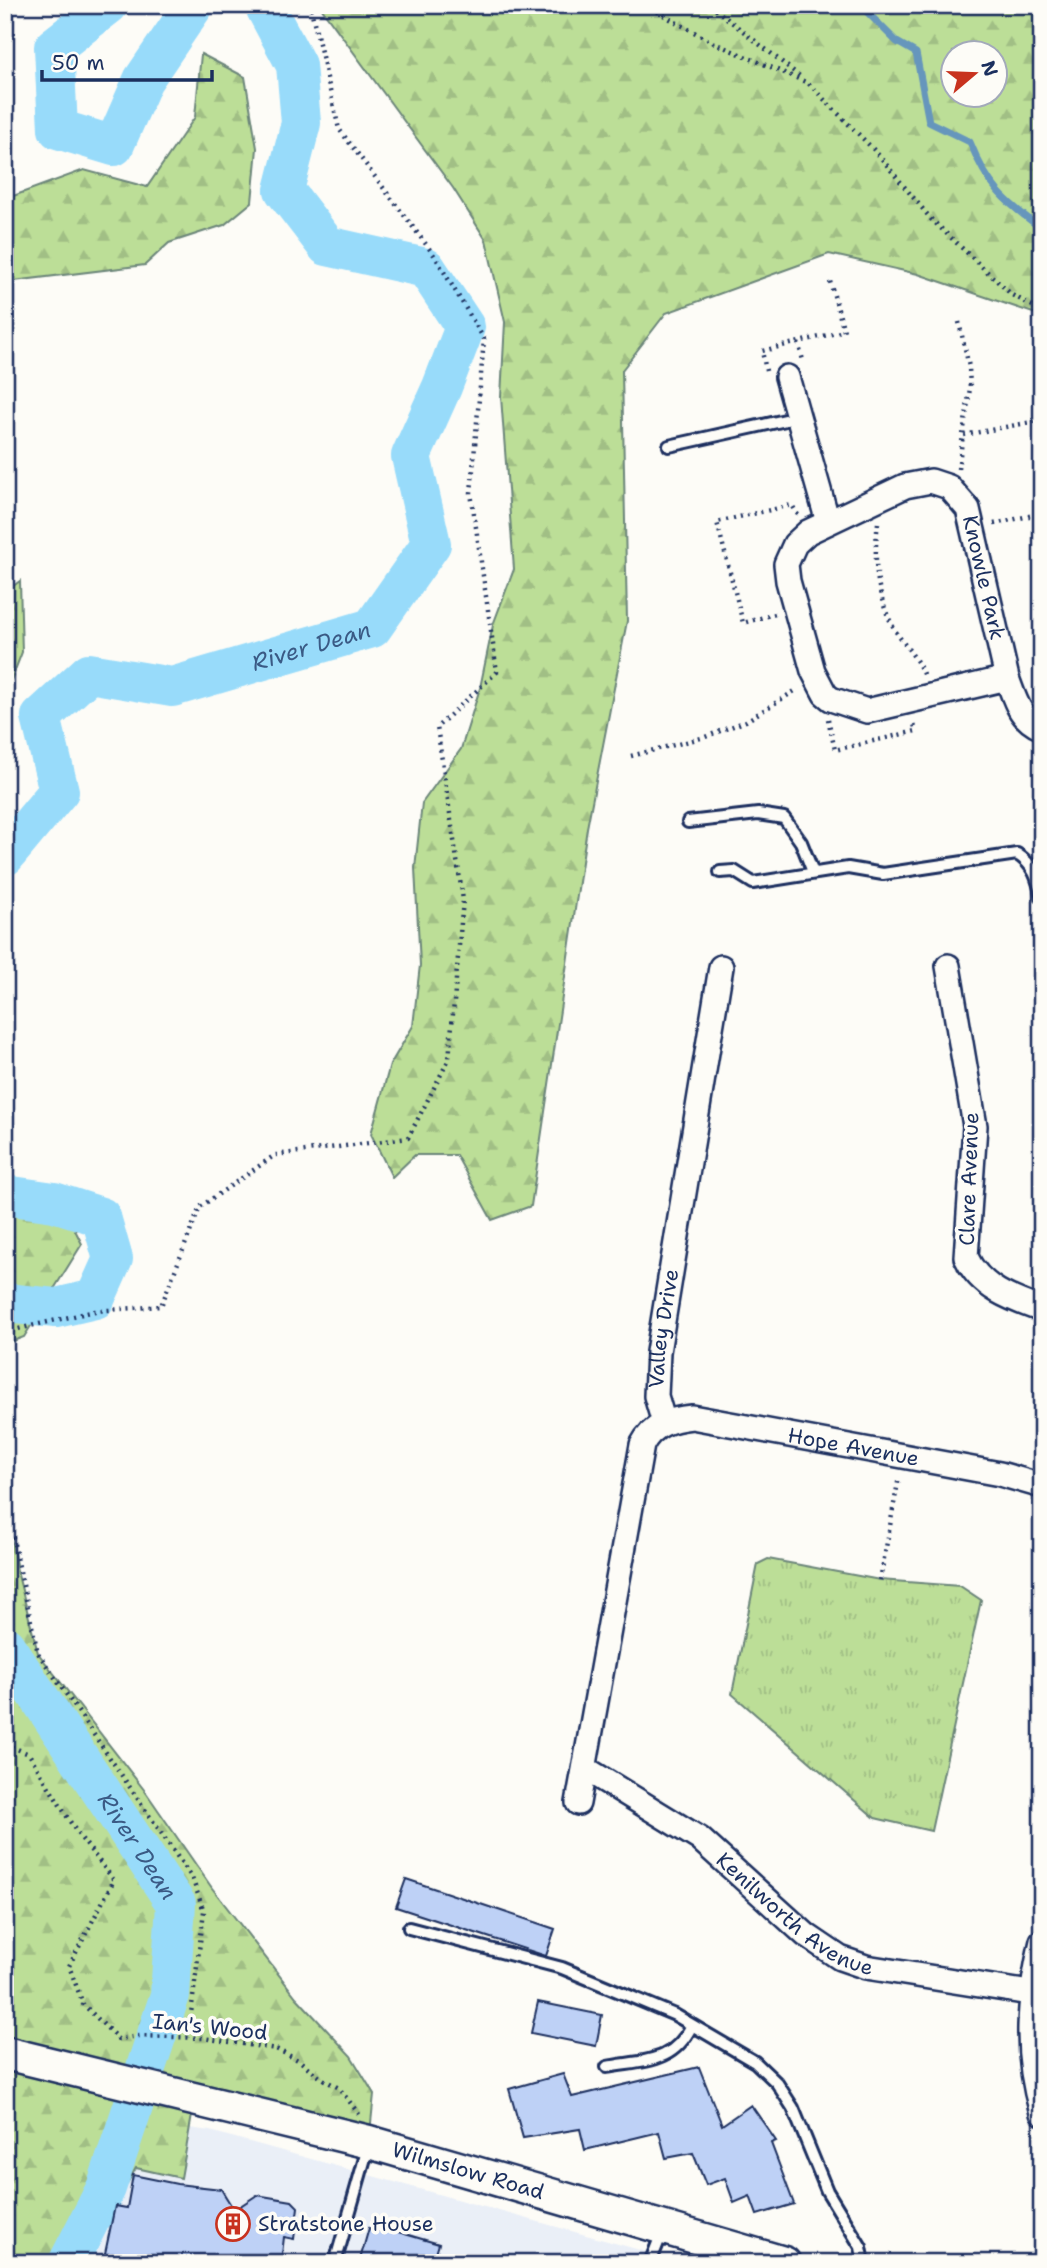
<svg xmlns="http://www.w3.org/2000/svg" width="1047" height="2268" font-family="'Shantell Sans',sans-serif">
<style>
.built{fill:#eaeff7}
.grass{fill:url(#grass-tufts);stroke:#6c867a;stroke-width:2}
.forest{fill:url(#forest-firs);stroke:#6c867a;stroke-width:2;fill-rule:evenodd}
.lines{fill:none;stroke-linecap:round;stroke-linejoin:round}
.stream{stroke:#6696bc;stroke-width:7}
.river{stroke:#98dbfa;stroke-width:40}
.building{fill:#bed1f6;stroke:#1b2f5e;stroke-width:2}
.lane-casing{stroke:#1b2f5e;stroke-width:16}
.street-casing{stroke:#1b2f5e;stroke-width:28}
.secondary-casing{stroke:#1b2f5e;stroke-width:37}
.path{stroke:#1b2f5e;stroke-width:4.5;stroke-dasharray:2 5;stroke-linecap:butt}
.lane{stroke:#fdfcf7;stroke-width:10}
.street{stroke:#fdfcf7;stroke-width:23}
.secondary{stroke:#fdfcf7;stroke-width:32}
.labels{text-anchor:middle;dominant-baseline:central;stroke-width:7;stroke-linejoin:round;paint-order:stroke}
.street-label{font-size:21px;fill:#1b2f5e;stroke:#fdfcf7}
.poi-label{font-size:21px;fill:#1b2f5e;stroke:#fdfcf7;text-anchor:start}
.water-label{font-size:23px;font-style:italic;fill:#3a5a85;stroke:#fdfcf7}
</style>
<defs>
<pattern id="grass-tufts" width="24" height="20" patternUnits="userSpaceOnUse" patternTransform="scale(1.75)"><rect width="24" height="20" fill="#bcde97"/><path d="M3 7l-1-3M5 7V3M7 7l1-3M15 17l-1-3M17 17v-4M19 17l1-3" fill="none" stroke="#a1bf85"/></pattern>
<pattern id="forest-firs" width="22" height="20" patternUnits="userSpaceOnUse" patternTransform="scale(1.75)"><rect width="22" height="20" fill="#bcde97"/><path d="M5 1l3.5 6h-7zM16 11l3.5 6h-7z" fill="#a1bf85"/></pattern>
</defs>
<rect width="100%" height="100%" fill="#fdfcf7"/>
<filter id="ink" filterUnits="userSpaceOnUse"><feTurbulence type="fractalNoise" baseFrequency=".0143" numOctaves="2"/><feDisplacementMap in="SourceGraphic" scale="14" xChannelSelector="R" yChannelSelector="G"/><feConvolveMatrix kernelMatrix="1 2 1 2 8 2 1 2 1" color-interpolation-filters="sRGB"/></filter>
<g filter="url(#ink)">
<!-- built -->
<path class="built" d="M189,2128L210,2131L687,2263H88L97,2235L136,2168L181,2178Z"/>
<!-- grass -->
<path class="grass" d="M768,1559L880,1580L960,1586L981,1600L931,1831L875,1818L732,1694L758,1564Z"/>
<!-- forest -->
<path class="forest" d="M319,5H1041L1042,316L918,274L829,254L666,313L622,370L627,621L587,828L531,1206L492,1220L456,1155H415L392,1177L371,1134L390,1065L413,1026L420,965L415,868L422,803L461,749L480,688L493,625L514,569L501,397L505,322L486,240L453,188ZM995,52V94H953V52Z
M201,54L245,77L257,148L252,202L224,225L169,243L145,265L5,282V199L84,170L147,187L195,117Z
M20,581L22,652L5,696V592Z
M5,1201L62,1204L82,1244L24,1337L5,1344Z
M5,1503L17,1571L38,1653L145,1791L212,1888L296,1997L351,2056L374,2094L369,2142L195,2098L181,2178L136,2168L97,2235L88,2263H5Z"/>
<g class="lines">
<!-- stream -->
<path class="stream" d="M860,5L897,42L916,53L929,122L970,142C988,187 1004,201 1042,229"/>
<!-- river -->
<g class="river">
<path d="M108,5L54,47L58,129L114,146L143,80L194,5"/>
<path id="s1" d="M5,856L59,791L41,717L89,673L172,687L372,628L431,544L411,456L442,387L465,327L426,268L327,246L284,190L301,123L296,65L264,5"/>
<path d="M5,1195L54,1202L101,1217L113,1259L95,1299L56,1308L5,1303"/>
<path id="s2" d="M5,1646L176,1904L170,1995L106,2188L68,2263"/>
</g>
</g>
<!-- building -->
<path class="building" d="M406,1879L555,1929L546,1956L396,1907Z
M538,2002L602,2015L596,2046L531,2033Z
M699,2067L722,2125L751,2105L776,2141L771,2143L794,2204L757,2215L750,2196L734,2203L725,2178L706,2185L693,2153L666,2158L659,2132L585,2150L580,2129L523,2138L509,2089L563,2074L572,2097Z
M133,2175L177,2184L221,2189L234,2210L257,2195L292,2201L298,2207L294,2239L284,2237L281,2263H103L115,2206L127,2208Z
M381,2227L439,2244L433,2263H359L369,2228L380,2231Z"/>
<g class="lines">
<!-- lane casing -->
<g class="lane-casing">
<path id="lane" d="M669,446L799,417
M688,822L758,814L784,818L801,842L813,872
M720,872L734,871L753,883L848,868L883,874L1017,854C1034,865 1038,878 1042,898
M409,1928L562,1968L675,2015L755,2062L777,2083L793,2108L827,2191L861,2247L864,2263
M607,2067C645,2060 673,2064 692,2025
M335,2263L369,2144
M650,2263L663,2230"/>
</g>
<!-- street casing -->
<g class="street-casing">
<g id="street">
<path d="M787,377L828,522"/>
<path id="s3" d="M1007,678L867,711L831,699L825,694L813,671L788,581L786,564L795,544L808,532L905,486L931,481L949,487L968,509L1007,678C1015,699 1019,719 1042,728"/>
<path d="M948,966L975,1126L966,1257C980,1288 1011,1299 1042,1310"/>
<path id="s4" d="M664,1423L656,1396L658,1352L721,967"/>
<path id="s5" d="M586,1769L700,1839L806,1935L840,1958L866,1967L1030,1993"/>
<path id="s6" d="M578,1803L642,1445C652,1425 671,1419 692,1417L1000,1474L1042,1486"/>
<path d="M1042,1941C1028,2002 1024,2052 1042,2113"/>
</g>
</g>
<!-- secondary casing -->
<g class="secondary-casing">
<g id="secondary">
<path id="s7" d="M5,2053L369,2142L784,2263"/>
</g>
</g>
<!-- path -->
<path class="path" d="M645,5L714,43L808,83L876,152L931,219L1012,295L1042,311
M710,5L802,78
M798,343L803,360
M766,371L762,351L844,331L829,278
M964,435L1042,420
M958,469L970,388L969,367L959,322
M878,523C873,560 876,597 895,630C905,647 918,658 924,677
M994,524L1042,513
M775,614L743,623L717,522L792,505L798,515
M828,719L835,750L916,731L913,721
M631,756L705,737L746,721L798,689
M5,1332L95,1311L161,1306L200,1207L275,1155L408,1138L449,1059L463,900L437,727L497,672L471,493L484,339L434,255L339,129L310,5
M5,1503L38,1653L192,1878L204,1911L188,2037
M880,1580L899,1477
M5,1744L29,1754L77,1833L114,1880L69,1966L83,2004L118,2039L140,2036L203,2038L276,2049L300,2061L321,2078L339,2088L359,2114"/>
<!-- lane -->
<use href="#lane" class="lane"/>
<!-- street -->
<use href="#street" class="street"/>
<!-- secondary -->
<use href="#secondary" class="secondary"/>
</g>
</g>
<!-- icons -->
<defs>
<g id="building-ring" transform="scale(1.75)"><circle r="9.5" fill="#fdfcf7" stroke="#c8321e" stroke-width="1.5"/><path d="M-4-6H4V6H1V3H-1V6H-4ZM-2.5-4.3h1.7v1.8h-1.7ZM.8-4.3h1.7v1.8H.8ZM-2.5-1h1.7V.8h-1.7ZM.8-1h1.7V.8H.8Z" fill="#c8321e"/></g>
</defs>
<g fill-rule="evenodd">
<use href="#building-ring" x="233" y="2224"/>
</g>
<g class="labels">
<!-- street labels -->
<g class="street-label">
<text stroke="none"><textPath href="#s3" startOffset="618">Knowle Park</textPath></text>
<text transform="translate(969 1179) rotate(-88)">Clare Avenue</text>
<text stroke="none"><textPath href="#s4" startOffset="96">Valley Drive</textPath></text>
<text stroke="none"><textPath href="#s6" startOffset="588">Hope Avenue</textPath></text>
<text stroke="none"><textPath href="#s5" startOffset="256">Kenilworth Avenue</textPath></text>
<text transform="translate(210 2027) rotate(6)">Ian's Wood</text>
<text stroke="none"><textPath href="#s7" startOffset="478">Wilmslow Road</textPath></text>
</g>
<!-- poi labels -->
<g class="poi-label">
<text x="258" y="2224">Stratstone House</text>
</g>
<!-- water labels -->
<g class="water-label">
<text stroke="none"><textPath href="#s1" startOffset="455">River Dean</textPath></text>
<text stroke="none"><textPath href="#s2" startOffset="240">River Dean</textPath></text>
</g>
</g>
<!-- margin -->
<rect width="1047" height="2268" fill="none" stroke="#fdfcf7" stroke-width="28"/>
<rect x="14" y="14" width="1019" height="2240" fill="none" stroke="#1b2f5e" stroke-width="2.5" filter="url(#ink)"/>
<!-- north arrow -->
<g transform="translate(974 74) rotate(71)"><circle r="33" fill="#fdfcf7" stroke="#a3aaba" stroke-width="2"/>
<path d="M0-5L12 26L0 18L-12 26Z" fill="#c8321e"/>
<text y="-10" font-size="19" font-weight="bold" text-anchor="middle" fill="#1b2f5e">N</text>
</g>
<!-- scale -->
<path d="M42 70v10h170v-10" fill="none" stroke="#1b2f5e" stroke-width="3.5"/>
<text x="52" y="70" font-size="21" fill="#1b2f5e" stroke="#fdfcf7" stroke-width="5" paint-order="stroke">50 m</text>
</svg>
